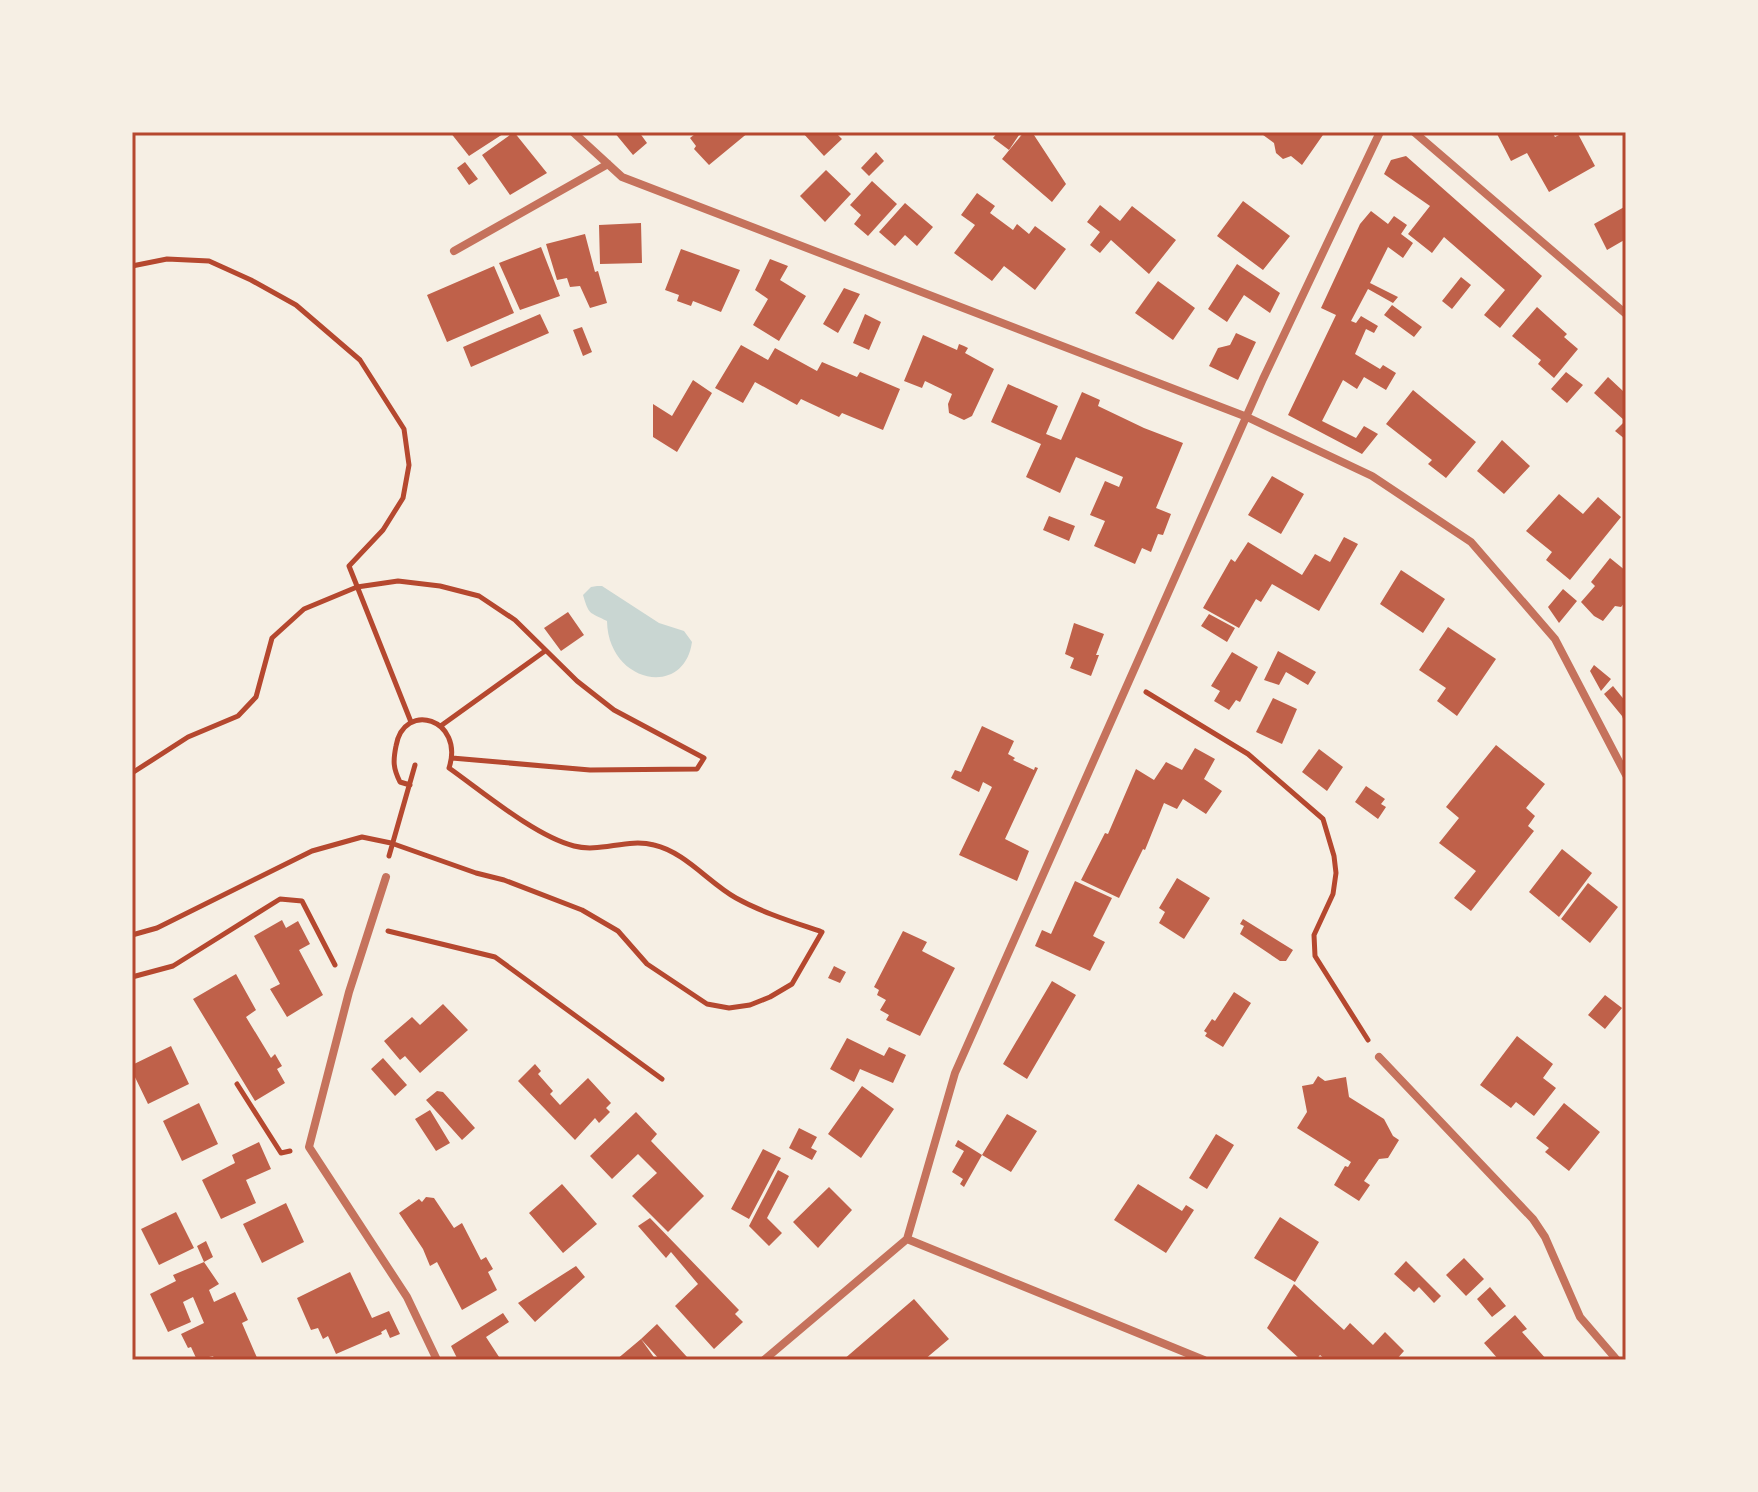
<svg xmlns="http://www.w3.org/2000/svg" width="1758" height="1492" font-family="Karla,sans-serif">
<style>
.water{fill:#c9d6d2}
.building{fill:#bf614a}
.lines{fill:none;stroke-linecap:round;stroke-linejoin:round}
.path{stroke:#b5482f;stroke-width:5}
.minor{stroke:#c5725c;stroke-width:8}
.neatline{fill:none;stroke:#b5482f;stroke-width:3}
</style>
<rect width="100%" height="100%" fill="#f6efe4"/>
<!-- water -->
<path class="water" d="M597,586H602L659,623L684,631L692,642C684,699 608,683 607,621C589,612 589,615 583,595L591,587Z"/>
<!-- building -->
<path class="building" d="M450,132H506L469,156Z
M514,132L547,173L510,195L482,155Z
M614,132H639L647,143L633,155Z
M694,132H749L709,165L694,149L696,146L690,138L695,134Z
M802,132H839L837,134L842,139L824,156Z
M998,132H1021L1009,150L993,138Z
M1024,132H1032L1066,184L1052,202L1002,159Z
M1259,132H1325L1302,165L1291,156L1283,159L1276,153L1274,143Z
M1496,132H1552L1555,137L1565,132H1577L1595,166L1549,192L1527,153L1511,161Z
M876,152L884,161L869,176L861,168Z
M1406,156L1542,276L1500,328L1484,315L1505,290L1444,237L1432,253L1408,234L1430,206L1384,174L1391,160Z
M465,162L478,179L469,185L457,168Z
M826,170L851,194L825,222L800,196Z
M872,181L897,204L868,236L854,224L861,215L850,205Z
M977,193L995,206L990,213L1013,230L1017,224L1029,234L1035,226L1066,249L1035,290L1004,266L992,281L954,253L975,225L961,215Z
M1243,201L1290,236L1263,270L1217,236Z
M905,203L933,227L917,246L905,235L895,246L879,232Z
M1100,205L1120,221L1132,206L1176,240L1149,274L1111,240L1100,253L1090,245L1100,232L1087,222Z
M1626,206V239L1607,250L1594,224Z
M1371,211L1388,224L1394,216L1407,225L1401,234L1413,243L1403,258L1388,247L1370,283L1398,297L1393,303L1368,289L1351,321L1356,323L1361,316L1378,326L1374,333L1366,329L1355,354L1380,369L1383,365L1396,373L1386,390L1364,377L1357,389L1343,380L1322,421L1356,438L1364,426L1378,434L1362,454L1288,415L1336,315L1321,308L1360,224Z
M641,223L642,263L600,264L599,225Z
M585,234L595,272L598,271L607,303L590,308L580,286L570,287L567,278L557,280L546,244Z
M541,247L560,296L520,310L499,263Z
M681,249L740,270L721,312L693,301L691,306L677,301L679,295L665,290Z
M770,259L788,266L780,280L806,296L779,341L753,325L768,299L755,290Z
M1237,264L1280,293L1270,313L1244,295L1227,322L1208,309Z
M494,266L514,313L447,342L427,295Z
M1461,277L1471,285L1452,309L1442,301Z
M1158,281L1195,308L1173,340L1135,313Z
M844,288L860,294L838,333L823,324Z
M1392,305L1422,327L1414,337L1384,315Z
M1537,307L1567,334L1564,337L1578,349L1554,378L1538,364L1541,360L1512,336Z
M540,314L549,333L471,367L463,347Z
M865,314L881,322L869,350L853,343Z
M582,327L592,352L583,356L573,330Z
M1236,333L1256,342L1238,380L1209,366L1218,348L1230,345Z
M923,335L957,350L959,344L964,346L968,348L965,353L994,369L972,416L964,420L949,413L948,404L952,394L925,381L922,388L904,381Z
M741,345L768,360L775,348L817,371L822,362L857,377L860,372L900,389L883,430L842,413L839,417L801,399L797,405L755,382L743,403L715,388Z
M1566,372L1583,385L1567,403L1551,389Z
M1608,377L1623,391L1626,388V440L1615,431L1625,421L1594,393Z
M693,380L712,393L677,452L653,437V404L672,416Z
M1008,384L1058,406L1046,434L1061,440L1082,392L1100,400L1098,406L1144,428L1183,443L1156,508L1171,514L1163,535L1158,534L1151,552L1142,548L1135,564L1094,546L1105,521L1090,515L1105,481L1119,487L1123,477L1076,457L1060,493L1026,477L1041,444L991,422Z
M1413,390L1476,442L1446,478L1428,464L1432,460L1386,424Z
M1502,440L1530,466L1504,494L1477,471Z
M1272,476L1304,494L1281,534L1248,515Z
M1559,494L1583,514L1598,497L1621,517L1570,580L1546,560L1552,552L1526,531Z
M1049,516L1075,526L1069,541L1043,530Z
M1344,537L1358,544L1319,611L1272,584L1261,602L1256,599L1239,628L1203,608L1231,559L1235,562L1248,542L1302,575L1315,554L1330,562Z
M1610,558L1626,571V601L1621,607L1615,606L1603,621L1594,616L1581,602L1595,586L1591,582Z
M1401,570L1445,599L1423,633L1380,604Z
M1563,589L1577,601L1559,623L1548,607Z
M568,612L584,635L561,651L544,628Z
M1209,614L1235,628L1227,642L1201,626Z
M1074,623L1104,634L1096,655H1099L1091,676L1070,668L1074,658L1065,654Z
M1448,627L1496,659L1457,716L1437,701L1446,688L1419,670Z
M1278,651L1316,672L1308,685L1286,672L1279,685L1264,680Z
M1232,652L1258,667L1240,702L1236,700L1229,710L1214,701L1220,691L1211,686Z
M1594,665L1611,679L1601,691L1590,671Z
M1613,686L1626,702V727L1622,716L1604,694Z
M1273,698L1297,709L1282,744L1256,732Z
M982,726L1014,741L1008,754L1015,758L1013,760L1034,770L1035,767L1038,768L1005,839L1029,851L1017,881L959,855L992,787L983,782L979,792L951,778L955,770L961,772Z
M1496,745L1545,784L1526,808L1535,816L1528,826L1534,831L1471,911L1454,898L1476,871L1439,843L1459,818L1446,807Z
M1195,748L1215,759L1204,779L1222,791L1206,814L1183,799L1177,809L1164,803L1145,850L1143,849L1119,898L1081,880L1105,833L1108,834L1136,769L1154,780L1166,762L1182,770Z
M1319,749L1343,767L1327,791L1302,772Z
M1366,786L1385,799L1381,804L1386,807L1378,819L1355,802Z
M1562,849L1592,873L1559,917L1529,892Z
M1177,878L1210,898L1184,939L1159,923L1165,912L1159,908Z
M1075,881L1112,898L1093,936L1105,942L1090,971L1035,946L1042,930L1051,934Z
M1588,883L1618,907L1590,943L1561,919Z
M1243,919L1293,950L1286,961H1280L1240,934L1244,926L1240,924Z
M282,920L286,928L298,921L310,944L299,950L323,995L287,1017L270,989L280,984L254,936Z
M903,931L927,942L922,951L955,968L920,1036L886,1020L889,1015L880,1010L886,1000L877,995L879,990L874,987Z
M834,966L846,972L840,983L828,978Z
M236,974L256,1010L246,1017L271,1058L275,1054L282,1066L277,1069L285,1083L255,1101L193,999Z
M1052,981L1076,995L1027,1079L1003,1064Z
M1234,992L1251,1003L1223,1047L1205,1036L1207,1033L1204,1031L1212,1019L1215,1021Z
M1605,995L1622,1008L1605,1029L1588,1015Z
M443,1004L468,1030L420,1073L405,1056L400,1060L384,1041L412,1017L420,1025Z
M1517,1036L1553,1064L1543,1078L1556,1088L1534,1116L1516,1102L1511,1108L1480,1085Z
M847,1038L884,1056L889,1047L906,1055L893,1083L860,1069L854,1082L830,1069Z
M171,1046L189,1084L148,1104L132,1071V1065Z
M383,1058L407,1085L395,1096L371,1069Z
M535,1064L541,1071L538,1074L553,1091L550,1094L560,1105L588,1078L611,1103L606,1108L610,1112L599,1123L595,1118L575,1140L518,1081Z
M1318,1076L1325,1081L1346,1077L1349,1097L1384,1119L1393,1136L1399,1140L1388,1158L1379,1159L1364,1181L1370,1185L1359,1201L1334,1185L1345,1166L1348,1167L1351,1162L1297,1128L1307,1112L1302,1086L1313,1084Z
M862,1086L894,1109L861,1158L828,1134Z
M437,1091L443,1092L475,1128L462,1140L426,1100Z
M199,1103L218,1144L182,1161L163,1121Z
M1564,1103L1600,1132L1569,1171L1545,1152L1549,1148L1536,1138Z
M430,1110L450,1143L436,1151L415,1119Z
M636,1112L657,1134L651,1141L704,1196L668,1232L632,1196L657,1173L638,1154L612,1179L590,1156Z
M1007,1114L1037,1131L1011,1172L982,1155Z
M799,1128L817,1137L811,1148L817,1151L812,1160L789,1148Z
M1216,1134L1234,1145L1207,1189L1189,1178Z
M958,1140L982,1155L964,1187L960,1184L963,1179L952,1172L964,1151L955,1146Z
M259,1142L271,1169L246,1180L256,1203L221,1219L202,1180L235,1163L232,1155Z
M763,1149L781,1158L749,1219L731,1209Z
M778,1170L789,1176L767,1218L782,1233L769,1246L749,1226Z
M562,1184L597,1224L563,1253L529,1213Z
M1138,1184L1182,1211L1186,1205L1194,1210L1166,1253L1114,1220Z
M829,1187L852,1210L818,1248L793,1222Z
M426,1197L434,1198L454,1228L462,1223L481,1260L486,1257L493,1269L488,1272L497,1290L462,1310L437,1262L430,1266L423,1249L399,1213L419,1199L422,1202Z
M286,1203L304,1242L262,1263L243,1224Z
M176,1212L194,1248L159,1265L141,1229Z
M1280,1217L1319,1242L1295,1282L1254,1258Z
M650,1218L739,1310L735,1314L743,1322L714,1349L675,1306L698,1284L671,1252L666,1258L638,1226Z
M206,1241L213,1257L204,1262L197,1246Z
M1464,1258L1484,1279L1466,1296L1446,1275Z
M1406,1261L1441,1296L1434,1303L1419,1287L1414,1292L1394,1274Z
M204,1262L219,1284L209,1290L214,1302L235,1292L248,1320L242,1323L258,1360H215L213,1356L197,1360L191,1347L188,1348L181,1334L204,1323L193,1297L183,1302L191,1322L168,1332L150,1294L176,1281L173,1275Z
M576,1266L585,1277L535,1322L518,1303Z
M350,1272L372,1318L389,1311L400,1334L390,1338L386,1329L381,1332L382,1334L336,1354L328,1336L323,1339L318,1328L311,1330L297,1298Z
M1294,1284L1344,1330L1350,1323L1373,1345L1385,1332L1404,1351L1396,1360H1326L1320,1355L1316,1360H1301L1267,1328Z
M1490,1287L1506,1306L1492,1317L1477,1299Z
M914,1299L949,1339L924,1360H843Z
M503,1313L509,1322L486,1337L501,1360H458L451,1346Z
M1515,1315L1527,1329L1522,1332L1547,1360H1499L1484,1343Z
M657,1324L687,1357L684,1360H660L641,1339Z
M641,1339L656,1360H616Z"/>
<g class="lines">
<!-- path -->
<path class="path" d="M132,266L167,259L209,261L251,280L296,305L360,360L404,429L409,465L403,498L383,530L349,566L411,722
M1146,692L1248,754L1323,819L1334,856L1336,873L1333,894L1314,935L1315,956L1368,1040
M442,725L545,651
M132,773L188,737L238,716L256,697L272,638L304,609L357,587L398,581L440,586L479,596L515,620L577,681L614,710L704,758L697,769L590,770L452,758
M389,856L415,765
M388,931L495,957L662,1079
M132,935L157,928L312,851L362,837L391,843L476,873L504,880L582,910L618,931L647,964L707,1004L729,1008L750,1005L770,997L792,984L822,932C793,922 763,913 736,898C709,883 685,852 654,845C627,838 600,853 574,846C535,836 483,792 449,768C465,719 404,700 396,746C393,761 393,768 400,782L410,785
M132,977L173,966L280,899L302,901L335,965
M237,1084L281,1153L290,1151"/>
<!-- minor -->
<path class="minor" d="M573,132L622,177L1247,417L1372,476L1471,542L1555,639L1626,775
M1414,132L1626,314
M454,251L608,164
M386,877L349,992L309,1147L407,1297L437,1360
M1379,1057L1533,1219L1545,1237L1580,1317L1617,1360
M907,1239L1204,1360
M764,1360L907,1239L955,1073L1263,379L1380,132"/>
</g>
<!-- border -->
<rect width="1758" height="1492" fill="none" stroke="#f6efe4" stroke-width="268"/>
<rect x="134" y="134" width="1490" height="1224" class="neatline"/>
</svg>
